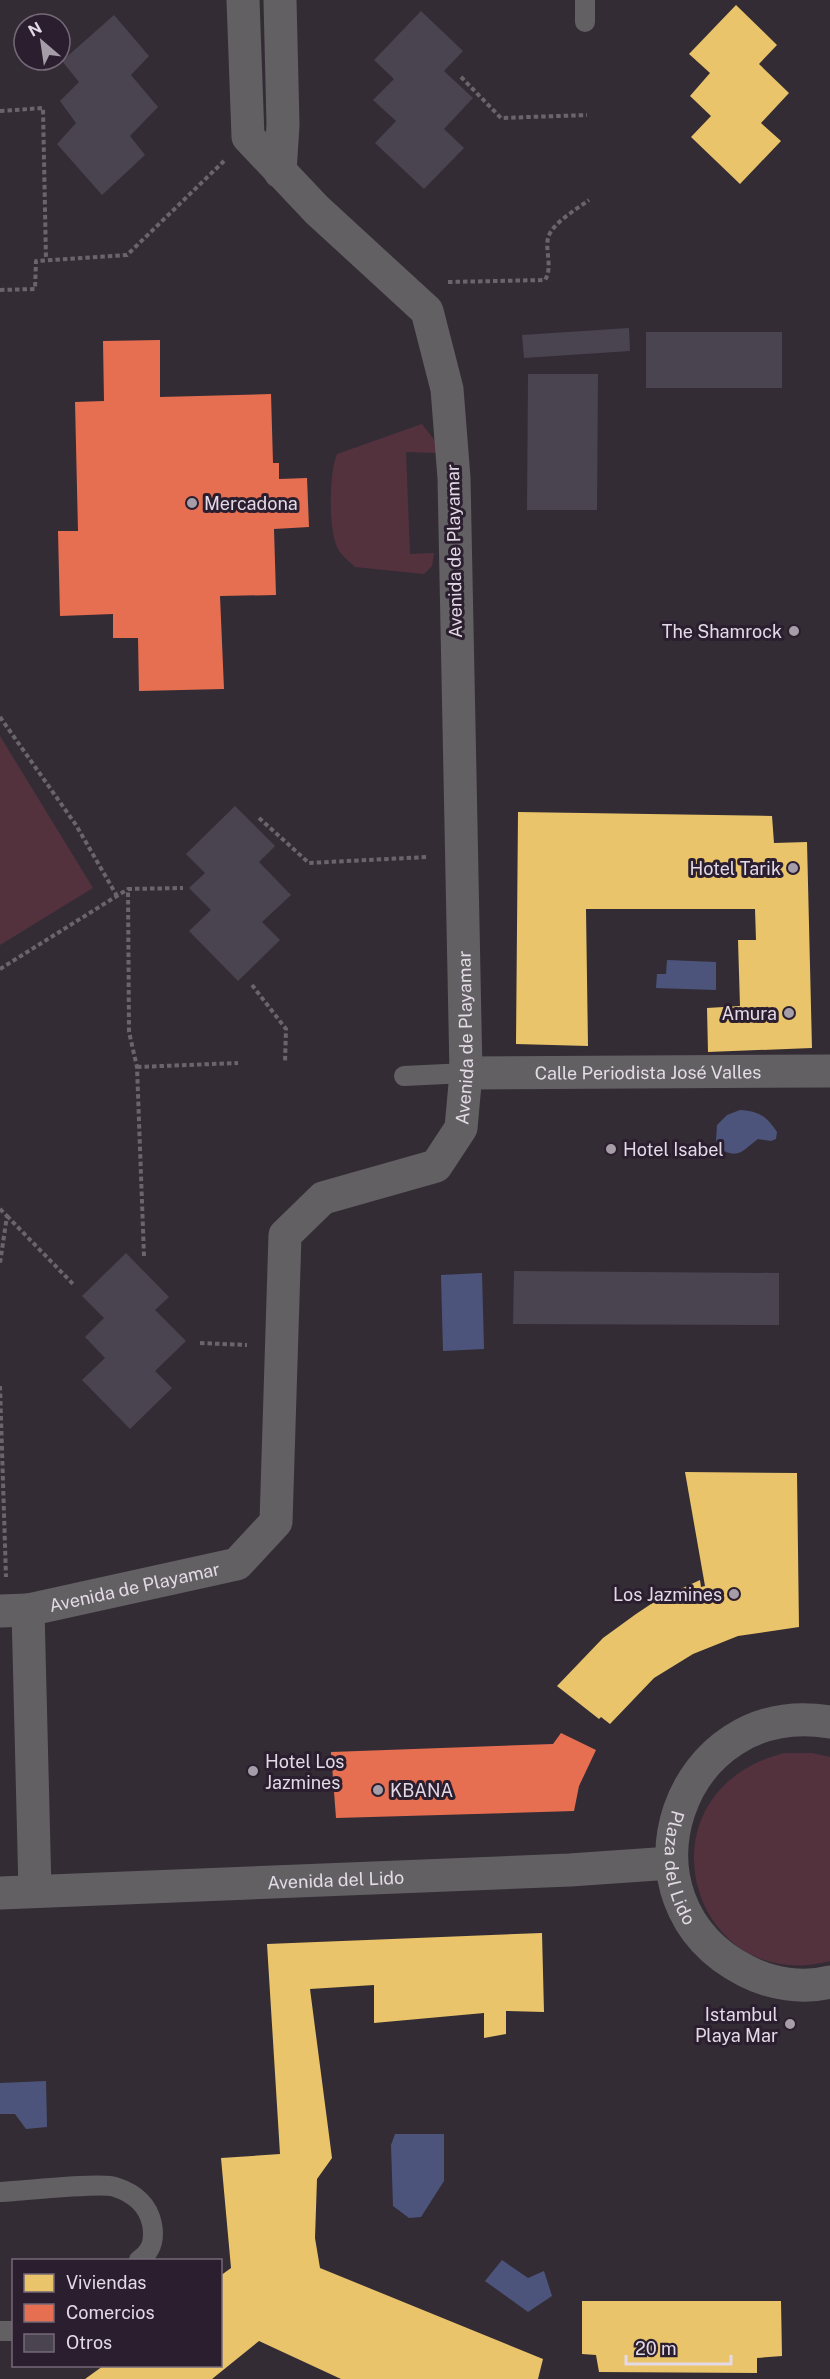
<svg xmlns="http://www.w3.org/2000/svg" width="830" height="2379" font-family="'Public Sans',sans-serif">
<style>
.green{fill:#53323d}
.water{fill:#4d547b}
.homes{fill:#e9c46a}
.shops{fill:#e76f51}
.building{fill:#4a4451}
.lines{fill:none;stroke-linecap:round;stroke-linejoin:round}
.path{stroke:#69656a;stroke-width:4;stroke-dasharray:4.5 3;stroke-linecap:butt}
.lane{stroke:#636063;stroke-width:20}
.street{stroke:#636063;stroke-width:33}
.poi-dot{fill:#a59da8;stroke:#2b1e2f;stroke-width:2}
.labels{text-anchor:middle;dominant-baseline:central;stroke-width:6;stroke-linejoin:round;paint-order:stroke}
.poi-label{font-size:18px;fill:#e3dae6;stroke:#2b1e2f;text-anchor:end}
.street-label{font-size:18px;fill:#e3dae6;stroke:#2b1e2f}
</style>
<rect width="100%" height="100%" fill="#332c35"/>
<!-- green -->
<path class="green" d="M422,424L436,442L437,453L406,452L410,554L434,553L432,566L424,574L355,567C350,562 342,556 338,549C328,531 329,473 337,454Z
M0,736L93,888L0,945Z
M784,1753H812L830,1757V1961C691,1998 631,1793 784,1753Z"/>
<!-- water -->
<path class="water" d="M667,960L716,962V990L656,988L657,974H666Z
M740,1110C758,1111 767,1116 777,1132L776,1139L771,1141L758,1139C746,1147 741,1159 724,1151L716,1141L717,1125L727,1115Z
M482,1273L484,1349L443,1351L441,1275Z
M46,2081L47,2127L26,2129L15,2114H0V2083Z
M395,2134H444V2181L421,2217L409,2218L393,2206L391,2145Z
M502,2260L528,2278L544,2271L552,2296L528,2312L485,2281Z"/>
<!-- homes -->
<path class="homes" d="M736,5L777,45L759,64L789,93L761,123L781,141L740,184L691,137L711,116L690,96L710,73L689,54Z
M518,812L772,816L774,843L807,842L812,1048L708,1052L707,1008L740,1006L738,940H756L755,909H586L588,1046L516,1044Z
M685,1472L797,1473L799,1627L738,1636L693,1654L654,1678L610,1724L601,1717L599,1719L557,1686L603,1638L636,1614L657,1600L700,1580L701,1587L705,1586Z
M542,1933L544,2012L506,2011V2034L484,2038V2013L374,2023V1985L310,1989L332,2158L317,2179L315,2238L320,2268L543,2359L538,2379H341L259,2341L212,2379H85L103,2366H220V2276L231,2268L221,2158L280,2154L267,1944Z
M582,2301H781L782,2356L757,2358V2373L599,2372L596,2355L582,2354Z"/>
<!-- shops -->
<path class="shops" d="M160,340V397L271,394L273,463H279V479L307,478L309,527L274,529L276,595L220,596L224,689L139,691L138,638H113V614L60,616L58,531H78L75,402L104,401L103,341Z
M561,1733L596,1750L579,1786L574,1811L336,1818L331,1752L553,1744Z"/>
<!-- building -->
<path class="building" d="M421,11L463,51L444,71L473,98L444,129L464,148L424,189L375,143L396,121L373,100L394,79L374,60Z
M114,15L149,56L131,75L158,107L130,136L145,155L102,195L57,144L76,123L60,101L79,82L62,61Z
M629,328L630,351L524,358L522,335Z
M646,332H782V388H646Z
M528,374H598L597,510H527Z
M235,806L275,846L259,862L291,895L262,922L280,940L238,981L189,931L211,910L189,888L205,873L186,854Z
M126,1253L169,1297L155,1310L186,1341L155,1371L172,1388L130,1429L82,1380L105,1358L85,1337L104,1318L82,1296Z
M514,1271L779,1273V1325L513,1324Z"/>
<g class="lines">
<!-- path -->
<path class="path" d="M461,77L501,118L587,115
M0,111L43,108L46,260
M448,282L545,280C553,267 545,252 548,238C552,223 577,209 589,200
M0,290L35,289L36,261L127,255L224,161
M0,717L76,825L117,896
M259,818L309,863L427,857
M0,969L128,889
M252,985L286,1029L285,1062
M137,1067L238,1063
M0,1209L7,1216L0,1263
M7,1216L74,1285
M144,1256L137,1067L129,1032L128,889L183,888
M200,1343L247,1345
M0,1386L6,1577"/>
<!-- lane -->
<path class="lane" d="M585,22V0
M404,1076L466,1073
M0,2192C21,2191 102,2182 115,2187C134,2193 148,2205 152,2224C155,2240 152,2251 139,2260
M0,2331H14"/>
<!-- street -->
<g class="street">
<path d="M280,172L283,125L280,0"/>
<path id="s1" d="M466,1073L830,1071"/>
<path d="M0,1611L28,1610"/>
<path id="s2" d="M830,1722C678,1696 608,1901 746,1971C771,1984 803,1989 830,1982"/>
<path id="s3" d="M35,1891L28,1610L237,1564L276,1522L285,1235L323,1198L436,1166L461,1128L466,1073L454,478L447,389L427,311L317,210L248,137L243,0"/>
<path id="s4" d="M0,1893L570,1870L671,1863"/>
</g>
</g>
<!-- markers -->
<g class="poi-dot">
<circle cx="192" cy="503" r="6"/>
<circle cx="794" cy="631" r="6"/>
<circle cx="793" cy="868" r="6"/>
<circle cx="789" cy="1013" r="6"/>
<circle cx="611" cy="1149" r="6"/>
<circle cx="734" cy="1594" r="6"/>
<circle cx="253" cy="1771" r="6"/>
<circle cx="378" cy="1790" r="6"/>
<circle cx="790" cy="2024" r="6"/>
</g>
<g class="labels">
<!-- poi labels -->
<g class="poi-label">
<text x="204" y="503" text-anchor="start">Mercadona</text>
<text x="782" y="631">The Shamrock</text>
<text x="781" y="868">Hotel Tarik</text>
<text x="777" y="1013">Amura</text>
<text x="623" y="1149" text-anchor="start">Hotel Isabel</text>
<text x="722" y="1594">Los Jazmines</text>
<text x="265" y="1761" text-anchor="start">Hotel Los<tspan x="265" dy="21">Jazmines</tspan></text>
<text x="390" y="1790" text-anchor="start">KBANA</text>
<text x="778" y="2014">Istambul<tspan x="778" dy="21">Playa Mar</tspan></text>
</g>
<!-- street labels -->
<g class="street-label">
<text transform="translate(454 551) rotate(-91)">Avenida de Playamar</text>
<text stroke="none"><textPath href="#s3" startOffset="1146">Avenida de Playamar</textPath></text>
<text stroke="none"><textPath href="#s1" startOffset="182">Calle Periodista José Valles</textPath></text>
<text stroke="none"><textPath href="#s3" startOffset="390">Avenida de Playamar</textPath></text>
<text stroke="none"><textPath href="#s2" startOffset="250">Plaza del Lido</textPath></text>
<text stroke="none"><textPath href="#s4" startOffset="336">Avenida del Lido</textPath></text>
</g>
</g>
<!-- legend -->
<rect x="12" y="2259" width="210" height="108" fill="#2b1e2f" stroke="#756978" stroke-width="1.5"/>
<rect x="24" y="2274" width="30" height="18" fill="#e9c46a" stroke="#756978" stroke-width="1.5"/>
<text x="66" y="2289" font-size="18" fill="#e3dae6">Viviendas</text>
<rect x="24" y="2304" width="30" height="18" fill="#e76f51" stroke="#756978" stroke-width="1.5"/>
<text x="66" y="2319" font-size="18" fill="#e3dae6">Comercios</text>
<rect x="24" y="2334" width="30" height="18" fill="#4a4451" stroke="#756978" stroke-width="1.5"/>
<text x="66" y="2349" font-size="18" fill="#e3dae6">Otros</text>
<!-- north arrow -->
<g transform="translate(42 42) rotate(331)"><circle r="28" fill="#2b1e2f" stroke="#756978" stroke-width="1.5"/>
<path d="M0-4.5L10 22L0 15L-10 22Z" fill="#a59da8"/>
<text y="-9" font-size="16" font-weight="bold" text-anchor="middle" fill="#e3dae6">N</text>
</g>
<!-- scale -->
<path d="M626 2355v9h105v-9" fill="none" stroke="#e3dae6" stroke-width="3"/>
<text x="635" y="2355" font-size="18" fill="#e3dae6" stroke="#2b1e2f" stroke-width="4.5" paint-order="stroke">20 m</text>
</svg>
